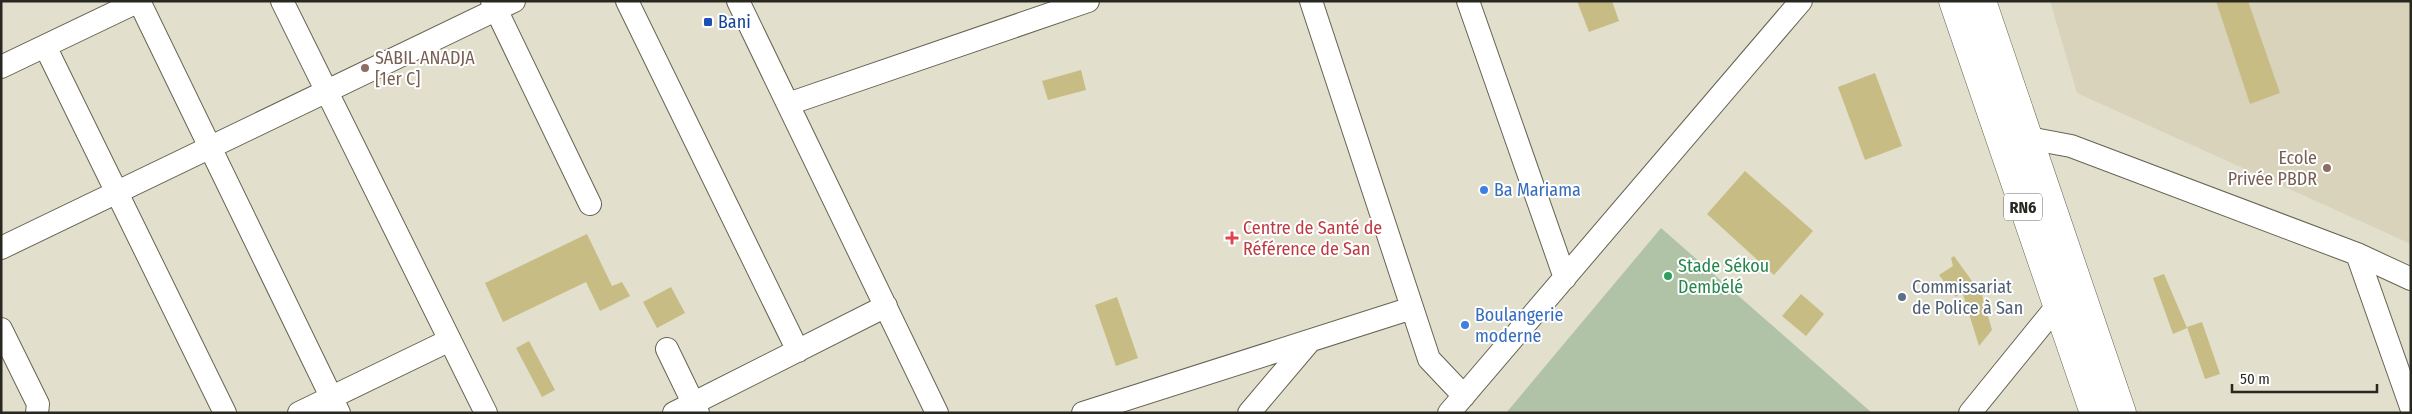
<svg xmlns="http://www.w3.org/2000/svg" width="2412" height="414" font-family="'Fira Sans Condensed',sans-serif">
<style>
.built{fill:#d8d3ba}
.green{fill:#b1c3a6}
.building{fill:#c8bc85}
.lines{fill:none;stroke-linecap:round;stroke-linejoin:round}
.minor-casing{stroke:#666352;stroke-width:24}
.major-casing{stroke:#666352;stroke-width:29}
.minor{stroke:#fff;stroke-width:22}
.major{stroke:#fff;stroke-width:28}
.transit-dot{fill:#1a4fb4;stroke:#fff;stroke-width:2}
.education-dot{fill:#8d6e63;stroke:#fff;stroke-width:2}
.shop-dot{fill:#3f7fe0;stroke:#fff;stroke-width:2}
.health-dot{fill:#e0444e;stroke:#fff;stroke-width:2}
.leisure-dot{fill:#2e9e5b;stroke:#fff;stroke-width:2}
.service-dot{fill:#5c6f8a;stroke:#fff;stroke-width:2}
.labels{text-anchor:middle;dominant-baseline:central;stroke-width:4;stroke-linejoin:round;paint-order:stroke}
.shield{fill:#fff;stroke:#686863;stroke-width:1}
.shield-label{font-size:16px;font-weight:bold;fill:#282720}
.transit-label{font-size:18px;fill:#164399;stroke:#fff;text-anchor:start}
.education-label{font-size:18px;fill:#785e54;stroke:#fff;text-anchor:start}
.shop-label{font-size:18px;fill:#366cbe;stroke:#fff;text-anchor:start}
.health-label{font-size:18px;fill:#be3a42;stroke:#fff;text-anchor:start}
.leisure-label{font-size:18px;fill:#27864d;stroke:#fff;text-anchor:start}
.service-label{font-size:18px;fill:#4e5e75;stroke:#fff;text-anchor:start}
</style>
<rect width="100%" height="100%" fill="#e2dfcc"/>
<!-- built -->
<path class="built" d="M2050,1H2411V244L2077,93Z"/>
<!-- green -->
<path class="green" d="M1661,228L1872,413H1506Z"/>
<!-- building -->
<path class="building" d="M1577,1H1612L1619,21L1589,32Z
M2216,1H2248L2280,93L2250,104Z
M1081,70L1086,90L1048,100L1042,81Z
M1875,73L1902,146L1865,160L1838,87Z
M1745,171L1813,231L1774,275L1707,214Z
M587,234L612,286L622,282L630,296L600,311L586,282L503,322L485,283Z
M1954,256L1982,295L1992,330L1979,346L1962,291L1956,297L1939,275L1953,266L1951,258Z
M2164,274L2187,328L2173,334L2153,278Z
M671,287L685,313L657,328L643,302Z
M1801,294L1824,314L1806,336L1782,316Z
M1117,297L1138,358L1116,366L1095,305Z
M2202,322L2220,374L2205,379L2187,327Z
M529,341L555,390L542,397L516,348Z"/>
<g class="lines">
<!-- minor casing -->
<g class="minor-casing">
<path id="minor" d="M139,1L339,413
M282,1L486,413
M492,1L590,204
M627,1L798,351
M738,1L937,413
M1311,1L1429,359L1464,396
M1468,1L1565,278
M45,46L225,413
M1,67L139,1
M788,104L1088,1
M2015,142L2028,138L2071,146L2357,254L2411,279
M1,248L514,1
M2357,254L2411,407
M1,329L38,404L37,413
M667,349L698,413
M299,413L450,340
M674,413L886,306
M1083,413L1412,308
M1249,413L1310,341
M1449,413L1801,1
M1970,413L2057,306"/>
</g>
<!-- major casing -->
<g class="major-casing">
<path id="major" d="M1953,1L2094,413
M1982,1L2122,413"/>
</g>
<!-- minor -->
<use href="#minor" class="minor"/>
<!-- major -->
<use href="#major" class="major"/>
</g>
<!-- markers -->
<rect class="transit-dot" x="703" y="17" width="10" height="10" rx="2.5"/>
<g class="education-dot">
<circle cx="365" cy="68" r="5"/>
<circle cx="2327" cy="168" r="5"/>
</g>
<g class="shop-dot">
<circle cx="1484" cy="190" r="5"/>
<circle cx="1465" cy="325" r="5"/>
</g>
<path class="health-dot" d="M1229.5 230.5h5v5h5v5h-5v5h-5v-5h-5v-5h5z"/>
<circle class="leisure-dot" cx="1668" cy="276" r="5"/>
<circle class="service-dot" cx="1902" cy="297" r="5"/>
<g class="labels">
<!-- shield labels -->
<rect class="shield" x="2004" y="193.5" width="38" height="27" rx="4"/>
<g class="shield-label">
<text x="2023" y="207">RN6</text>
</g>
<!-- transit labels -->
<g class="transit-label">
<text x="718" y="22">Bani</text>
</g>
<!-- education labels -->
<g class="education-label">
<text x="375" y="58">SABIL ANADJA<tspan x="375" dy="21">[1er C]</tspan></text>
<text x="2317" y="158" text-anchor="end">Ecole<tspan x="2317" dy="21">Privée PBDR</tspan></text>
</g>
<!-- shop labels -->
<g class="shop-label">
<text x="1494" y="190">Ba Mariama</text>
<text x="1475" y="315">Boulangerie<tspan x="1475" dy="21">moderne</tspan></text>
</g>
<!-- health labels -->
<g class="health-label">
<text x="1243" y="228">Centre de Santé de<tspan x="1243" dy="21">Référence de San</tspan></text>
</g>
<!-- leisure labels -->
<g class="leisure-label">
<text x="1678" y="266">Stade Sékou<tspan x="1678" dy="21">Dembélé</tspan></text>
</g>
<!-- service labels -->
<g class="service-label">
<text x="1912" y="287">Commissariat<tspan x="1912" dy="21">de Police à San</tspan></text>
</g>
</g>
<!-- border -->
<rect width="2412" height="414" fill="none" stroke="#282720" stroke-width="5"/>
<!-- scale -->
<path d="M2232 384v8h145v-8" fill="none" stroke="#282720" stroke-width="2.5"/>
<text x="2240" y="384" font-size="15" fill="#282720" stroke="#ffffff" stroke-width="4" paint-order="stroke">50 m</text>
</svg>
